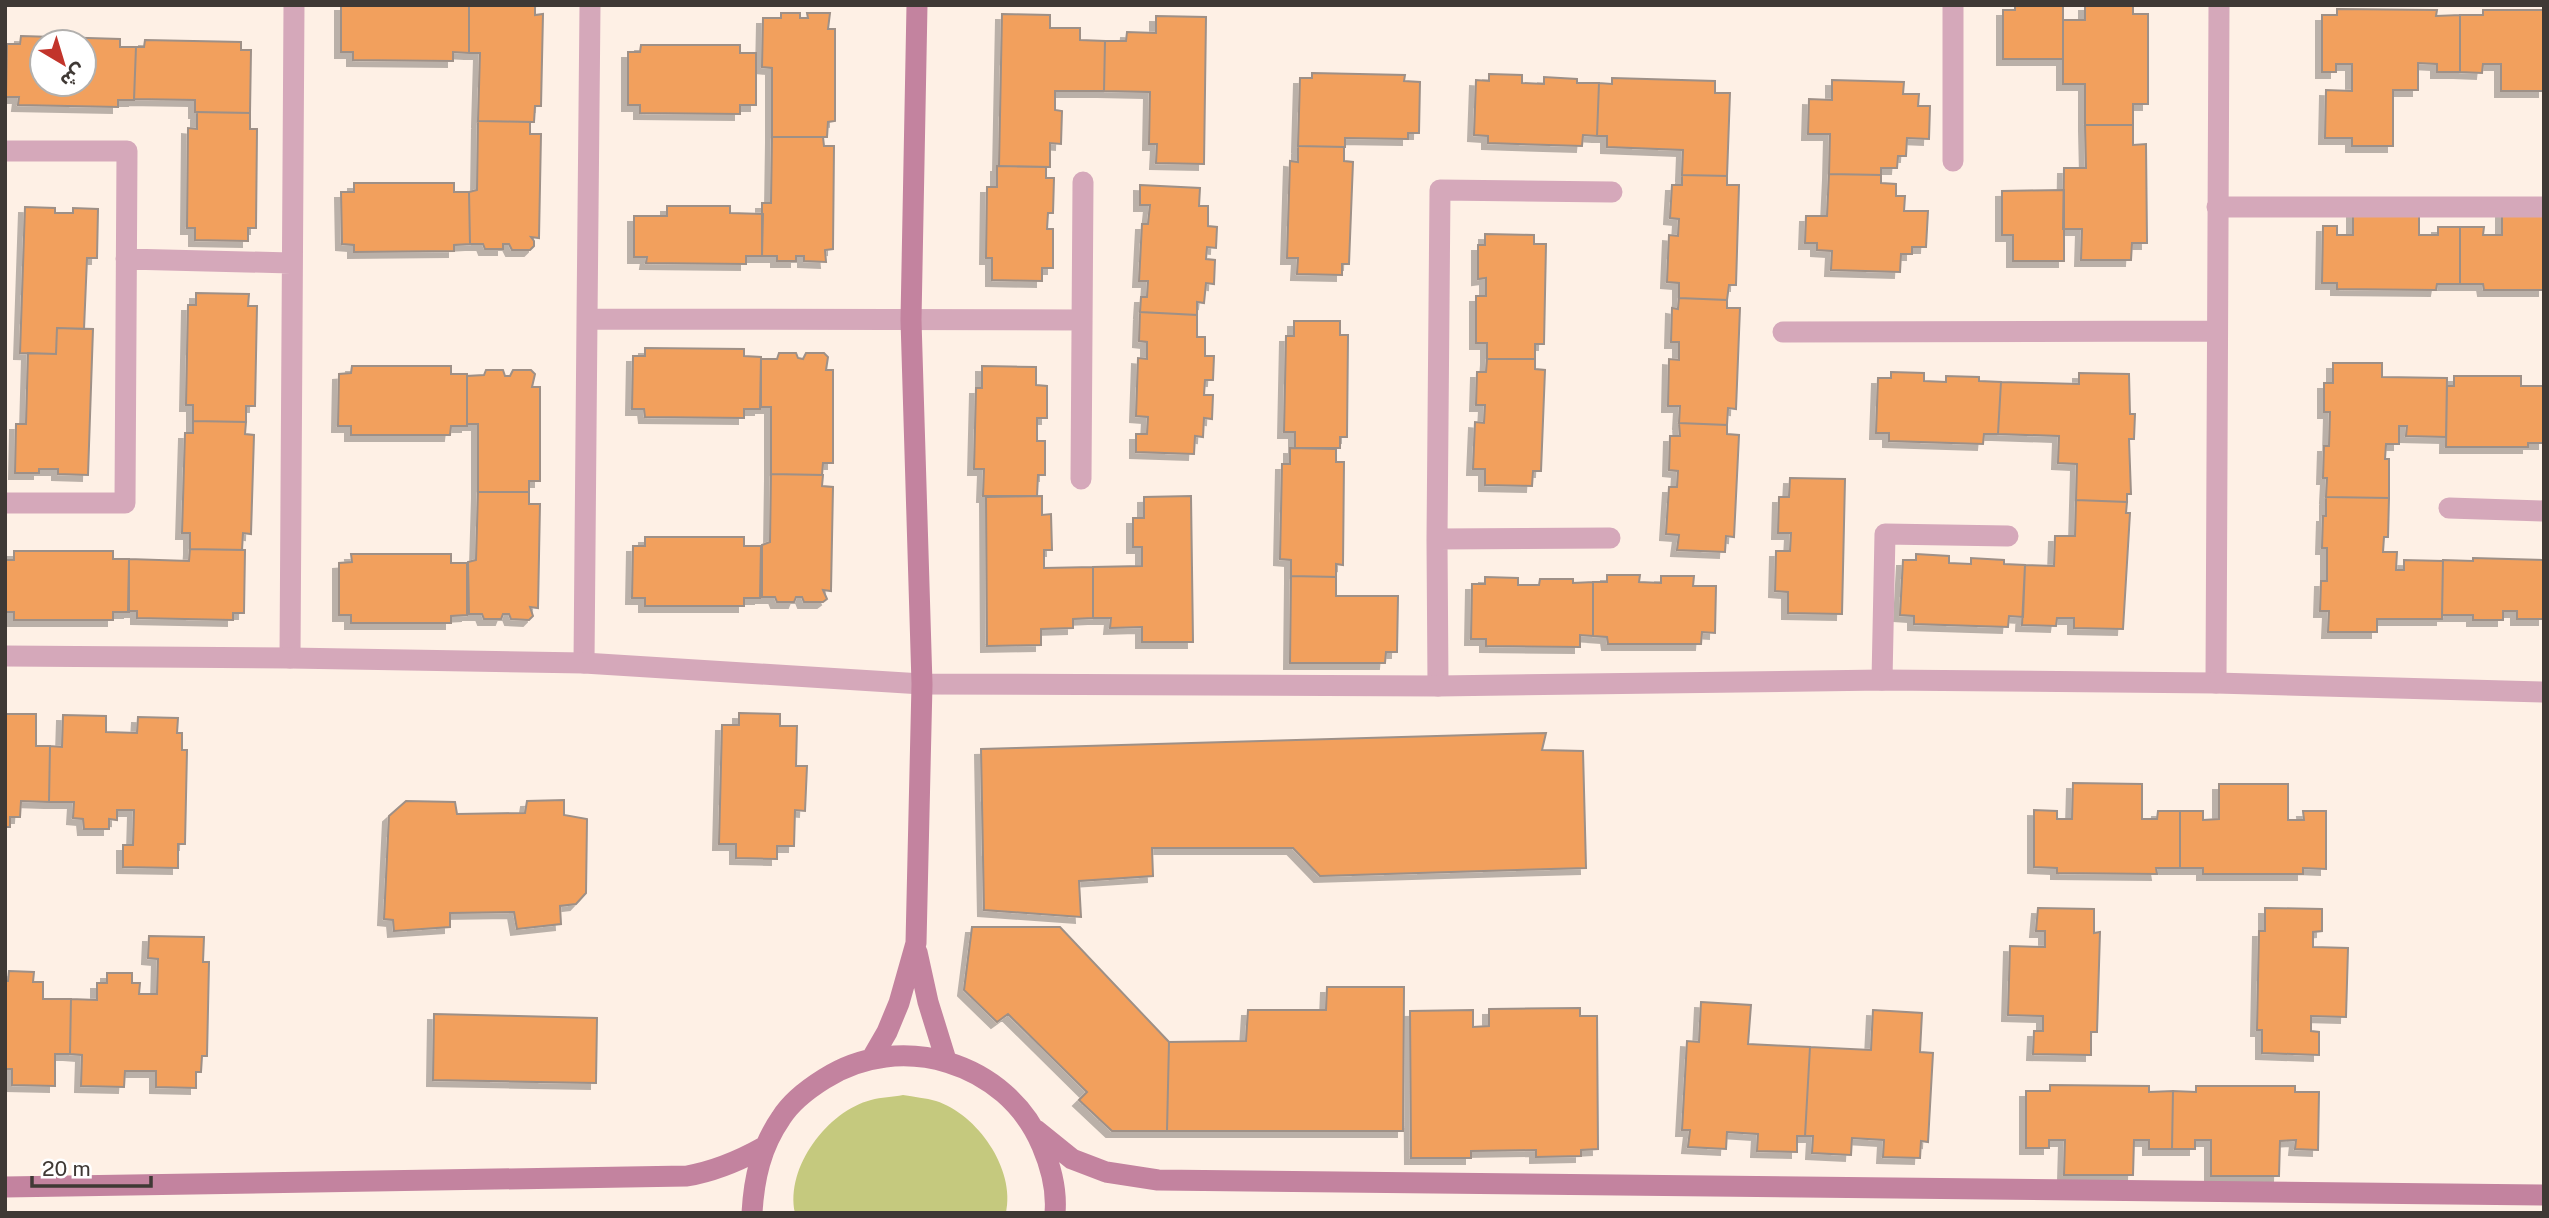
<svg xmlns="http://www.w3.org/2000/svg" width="2549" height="1218" font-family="'Public Sans','Noto Sans Arabic',sans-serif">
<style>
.green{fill:#c5c97e}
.building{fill:#f2a05d;stroke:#9e9087;stroke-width:2;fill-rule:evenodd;filter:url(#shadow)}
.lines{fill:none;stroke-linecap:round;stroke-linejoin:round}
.minor{stroke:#d5a8ba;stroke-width:21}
.tertiary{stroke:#d5a8ba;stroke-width:21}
.secondary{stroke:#c3839f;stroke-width:21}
</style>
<defs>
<filter id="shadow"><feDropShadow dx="-6" dy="6" stdDeviation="0" flood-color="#0004"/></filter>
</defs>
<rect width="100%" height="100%" fill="#fef0e5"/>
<!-- green -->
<path class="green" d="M903,1095C914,1097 926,1098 936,1101C977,1114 1016,1169 1006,1213H795C785,1167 828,1111 871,1100C881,1097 893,1097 903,1095Z"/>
<!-- building -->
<path class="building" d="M341,5H469V53L453,52V61L353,60V52H341Z
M469,5H537L535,7V15L543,14L541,106H535L534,122L478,121L480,53H469Z
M2015,5H2063V59H2003V10H2015Z
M2085,5H2133V14H2148V104H2133V125H2085V84H2063V20H2085Z
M2337,9L2437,10L2436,16L2460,15V72H2437V64L2418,63V90H2393V146H2352V138H2325L2326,90L2352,91V64H2336V72H2322V15H2337Z
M2483,10H2544V91H2501V64H2483L2482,73L2460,72V15H2483Z
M781,13H800V18H808L807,13H830L828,29H835V121L828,122L827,137H772V68L762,67L763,18H781Z
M1002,14L1050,15V28H1080V40L1105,41L1104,91H1055V110L1062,111L1061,144L1050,143V167L999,166Z
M1156,16L1206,17L1204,164L1156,163L1157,144H1149L1150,92L1104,91L1105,41H1126L1127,32L1156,33Z
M21,36L120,39V47H136L134,100H118V107L18,105L19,97H6L7,44H20ZM42,42H84V84H42Z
M145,40L241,42V50H251L250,113L195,112V100L134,99L136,47H144Z
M641,45H740V53H756V105H740V114L640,113V105H628V52H640Z
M1312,73L1405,75L1404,81L1420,82L1419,133H1408V139L1345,138V147L1298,146L1300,78H1312Z
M1489,74L1522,75V83L1544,84V77L1577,79V83H1599L1597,136L1583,135L1582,146L1488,143V136L1474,135L1476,80L1489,81Z
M1612,78L1715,81V93H1730L1727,176L1682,175L1683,150L1607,147V136H1597L1599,83L1612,84Z
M1832,80L1904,82L1903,94H1919L1918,106H1930L1929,139L1907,138L1906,156H1898L1897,168H1881V175L1829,174L1830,134H1808L1809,99L1832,100Z
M197,112L250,113V129H257L256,228H248V241L195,240V228H187L188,128L197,129Z
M478,121L530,122V134H541L539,238L531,237L534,241V246L530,250H512L509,244H503V249H485L483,244H470L469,192L477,190Z
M2085,125H2133V145L2146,144L2147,243H2132L2131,260H2081L2082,229H2063L2064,168H2086Z
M772,137H823L824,146H834L833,249L825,250L826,262L804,261V256H796V261H777V256H762V203H771Z
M1298,146L1344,147V161L1353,162L1349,264H1342V275L1297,274L1298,258H1287L1290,161L1298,162Z
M997,166L1046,167V178H1054L1053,213H1048L1047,229H1053V268H1042V281L992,280V258H986L987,187H997Z
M1829,174L1881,175V183L1896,184V196H1905L1904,211H1928L1926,247H1912V254H1901L1900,272L1831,270L1832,251L1817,250V243H1805L1806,216H1827Z
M1682,175L1727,176V185H1739L1736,285H1729L1727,300L1679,298V283L1667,282L1669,235L1678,236L1679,219L1670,218L1672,185H1682Z
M354,183H454V192H469L470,244L454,245V251L354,252V245L342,244L341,192H354Z
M1140,185L1200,188L1199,206H1208V226L1217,227L1216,248L1207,247L1206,259L1215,260L1214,284L1206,283L1204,303L1197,302V315L1140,312L1141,297H1147L1148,281H1139L1142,224H1148L1150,205H1140Z
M2064,190V261H2013V235H2002V191Z
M667,206H730V213L763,214L762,256H746V264L646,263L647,257H634V216H667Z
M25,207L55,208V213H73V208L98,209L97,258H87L84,329L57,328L56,354L20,353Z
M2353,208H2419V235H2438V227H2460V284H2437L2436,290L2337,289V283H2322L2323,226H2337V235H2353Z
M2502,208L2544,209V290H2484L2483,284H2460V227H2484L2483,235H2502Z
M1485,234L1534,235V244H1546L1544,344H1535V359H1487V343H1476V296H1486V278L1478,279V245H1485Z
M196,293L249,294L248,306H257L255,406H246V422L193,421V405H186L188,305H196Z
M1679,298L1727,300V308H1740L1736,409L1728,408L1727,425L1679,423L1680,406H1668L1669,359L1679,360V342H1671L1672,308L1678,309Z
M1140,312L1197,315V337H1205V356H1214L1213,380H1205L1204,395H1213L1212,419L1204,418L1203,437L1195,436L1194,454L1136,452V434H1147L1148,417L1136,416L1138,358L1147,359V342L1139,341Z
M1294,321H1340V335H1348L1347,437H1340V448H1295V432H1284L1286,336H1294Z
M57,328L93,329L88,475L58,474V469H39V473H15L16,424H26L28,353L56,354Z
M645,348L744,349V356L761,357L760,409H744V418L645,417L644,409H632L633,356H645Z
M779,353H796L798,358L803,359L806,353H824L828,357L826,370H833V463H823L822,475L771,474V407H761V359H777Z
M1487,359H1535V369L1545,370L1541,471H1533L1532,486L1485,485V469H1473L1475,422L1484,423L1485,405H1476L1477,372H1486Z
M2333,363H2382V377L2447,378L2446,437L2406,436L2407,426H2399V444H2386L2385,459H2389V498L2326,497L2327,478H2323L2324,446H2329L2330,412H2324V383H2333Z
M352,366H451V374H467V426H451L450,435H351V426H338L339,374L351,373Z
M982,366L1036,367V385L1047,386V418H1037V441H1045V475H1038L1037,496H983L984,469H974L976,388H982Z
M486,370H503L505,376H510L513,370H531L535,374L532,387H540V481H529V492H478V424H467V376L484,375Z
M1891,372L1924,373V381L1946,382V376L1979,377V381L2001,382L1998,434H1984L1983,444L1889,441V433H1876L1878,378H1891Z
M2079,373L2129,374L2130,414H2135L2134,439H2129L2131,494H2127V502L2076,500L2077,464L2058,463L2059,436L1998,434L2001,382L2079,384Z
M2454,376H2521V386H2544V443H2528V447H2446L2447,386H2454Z
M193,421L246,422L245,434L254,435L251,534L243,533L242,550L190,549V533H182L185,433H193Z
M1679,423L1727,425V434L1739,435L1734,537L1726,536L1725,552L1677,550L1679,535L1666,534L1669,487H1677L1678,471L1669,470L1670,436H1680Z
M1290,448L1336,449V462H1344L1343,565L1336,564V577L1291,576V560L1280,559L1282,464H1290Z
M771,474L823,475L822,486L833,487L831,591L823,590L827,599L823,602H804L802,597H796L794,602H777L775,597H762V545L770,542Z
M1790,478L1845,479L1842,614L1788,613V592L1775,591L1776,551H1790L1791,533H1778L1779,497H1789Z
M478,492H529V504H540L538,608L530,607L533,616L529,620L511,619L509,614H503L501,619H484L482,614H469L468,562L476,560Z
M1042,496V515L1051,514L1052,550H1044V568L1093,567V618L1073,619V628L1041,629V645L987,646L986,497Z
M1191,496L1193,642H1142V627L1110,628L1111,618H1093V567L1142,566V547H1133V518H1144V497Z
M2326,497L2389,498L2388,537H2384L2383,552H2397L2396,570H2404V560L2443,561L2442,619H2377V632H2328L2329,611H2320L2321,581H2327V548H2322L2323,516H2326Z
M2076,500L2127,502L2126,513H2130L2123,629L2074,628V618H2057L2056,626L2022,625L2025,565L2054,566L2055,536H2075Z
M645,537H744V546H761L760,598H744V606H645V598H632L633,546H645Z
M190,549L245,550L244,613H233V620L137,618V611H128L129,559L189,561Z
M14,551H113V559H129V612H113V620H14V612H5V560H14Z
M351,554H451V563H467V615L451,616V623H351V615H339V563L352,562Z
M1916,554L1949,556V563L1971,564V558L2004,560V564L2025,565L2023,617L2009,616L2008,627L1914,624V616L1900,615L1903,560H1916Z
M2473,558L2544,560V619H2517V611H2503V620H2473V615H2442L2443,560L2473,561Z
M1607,575H1640L1639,582L1661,583V576H1694L1693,586H1716L1715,633L1702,632L1701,644H1608L1607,637L1593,636V582H1607Z
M1291,576L1336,577V596H1398L1397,652H1386L1385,663H1290Z
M1485,577L1518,578V585H1539L1540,579H1573V583L1593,582V636L1580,635V647L1486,646V639H1471L1472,584H1485Z
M739,713L780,714V726H797L796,766H807L805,811L795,810L794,846H777V859L736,858V844H719L722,725H739Z
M5,714H36V746H50L49,802L21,801L20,817H10V827H5Z
M63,715L106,716V732L137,733L138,717L178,718L177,733H182V750H187L185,844H178V868L123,867V845H133L134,810H117V820L109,819V829H84L83,819L73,818L74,802H49L50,746L62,747Z
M1546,733L1542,750L1583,751L1586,868L1320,876L1293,848H1152L1153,876L1079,881L1081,917L984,910L981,749Z
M2073,783L2142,784V819H2157L2158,811H2180V868H2156L2157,874L2057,873V868L2034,867V810L2057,811V819H2072Z
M2219,784H2288V820H2304L2303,811H2326V869L2303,868V874H2203V868H2180V811H2203V820L2219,819Z
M564,800V815L587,819L586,893L576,904L560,906L561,924L517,929L514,912L450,913V927L394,931L393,920L384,919L389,816L406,801L455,802L457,814L525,813L527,801Z
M2038,908L2094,909V933L2100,932L2097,1032H2091V1055L2033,1054L2034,1031H2043V1016L2008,1015L2010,946L2045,947V931H2036Z
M2265,908L2322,909V931L2313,932V947L2348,948L2346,1017L2311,1016V1031L2319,1032V1055L2262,1053V1030H2257L2259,931H2265Z
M972,927H1060L1169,1042L1167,1131H1112L1079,1100L1087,1092L1008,1014L997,1022L964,990Z
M149,936L204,937L203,962H209L207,1056H202L201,1072H196V1088L156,1087V1071H125L124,1087L81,1086L82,1055L70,1054L71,999L97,1000V983H107V973H132V983H140L139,994H157L158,959L148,958Z
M9,971L34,972L33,982H43V999H71L70,1054H55V1086L12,1085V1069H5V981H8Z
M1327,987H1404L1403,1131H1167L1169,1042L1246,1041L1248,1010H1326Z
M1701,1002L1751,1005L1748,1044L1810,1047L1805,1136H1797V1152L1757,1151L1758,1134L1727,1132L1726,1149L1688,1147L1690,1130H1682L1687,1041L1699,1042Z
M1580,1008V1016H1597L1598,1149L1581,1150V1156L1536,1157V1150L1471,1151V1158H1411L1410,1011L1473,1010V1027L1489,1026V1009Z
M1873,1010L1922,1013L1920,1052L1933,1053L1928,1142L1921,1141L1920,1158L1883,1157L1884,1140L1852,1138L1851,1155L1812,1153L1813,1136H1805L1810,1047L1871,1050Z
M434,1014L597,1018L596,1083L433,1080Z
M2050,1085L2149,1086V1092L2173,1091L2172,1149H2149V1140H2134L2133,1175H2064L2065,1140H2049V1148H2026V1091H2050Z
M2196,1086H2295V1092H2319L2318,1150L2295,1149L2296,1140L2280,1141L2279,1176H2211V1140H2195V1149H2172L2173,1091L2196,1092Z"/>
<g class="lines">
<!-- minor -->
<path class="minor" d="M5,151H127L125,503H5
M1953,161V5
M2217,207H2544
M126,259L291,263
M587,319L590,5
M1783,332L2217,331
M1081,479L1083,182
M2449,508L2544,511
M1610,538L1437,539L1440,190L1612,192
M1437,539L1438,686
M290,658L294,5
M584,663L587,319L1082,320
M1882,680L1885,534L2008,536
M2216,683L2219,5"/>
<!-- tertiary -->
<path class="tertiary" d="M5,656L290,658L584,663L922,684L1438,686L1882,680L2216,683L2544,692"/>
<!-- secondary -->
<path class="secondary" d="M917,952L928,1002L946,1060
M872,1058L887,1032L899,1003L916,943L922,684L911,320L917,5
M1036,1130L1072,1159L1106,1172L1158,1180L2544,1195
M5,1187L687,1176C716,1171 739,1161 764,1147
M752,1213C754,1178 761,1147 781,1118C791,1102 808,1089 824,1079C900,1030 1007,1062 1042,1146C1051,1167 1057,1190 1055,1213"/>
</g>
<!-- border -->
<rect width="2549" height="1218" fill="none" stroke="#3f3935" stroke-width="14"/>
<!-- north arrow -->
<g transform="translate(63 63) rotate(142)"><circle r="33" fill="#ffffff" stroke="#b2b0ae" stroke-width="2"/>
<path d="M0-5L12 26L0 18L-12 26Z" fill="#c2342b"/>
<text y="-10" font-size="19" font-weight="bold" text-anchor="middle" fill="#3f3935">ش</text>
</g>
<!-- scale -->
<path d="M32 1176v10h119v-10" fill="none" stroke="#3f3935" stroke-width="3.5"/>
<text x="42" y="1176" font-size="21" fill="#3f3935" stroke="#ffffff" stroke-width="5" paint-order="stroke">20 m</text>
</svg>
